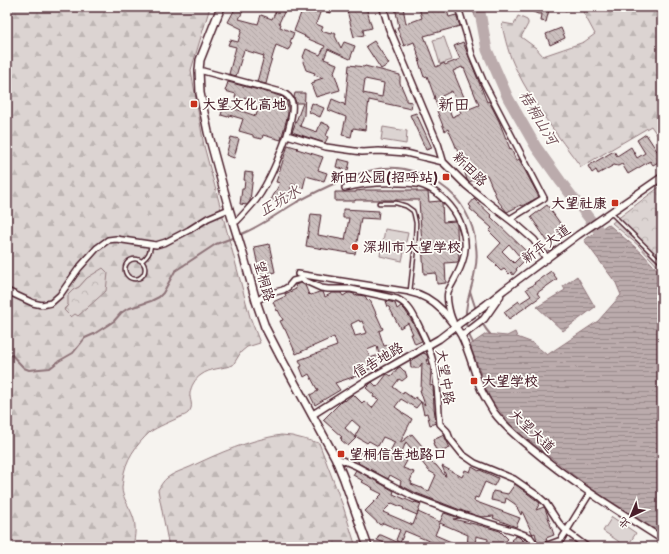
<svg xmlns="http://www.w3.org/2000/svg" width="669" height="554" font-family="'Balsamiq Sans','LXGW WenKai TC',sans-serif">
<style>
.forest{fill:url(#forest-firs);stroke:#937a7e;fill-rule:evenodd}
.park{fill:url(#park-crowns);stroke:#937a7e}
.garden{fill:#dcd4d2;stroke:#937a7e}
.water{fill:url(#water-rules);stroke:#8e7378}
.lines{fill:none;stroke-linecap:round;stroke-linejoin:round}
.stream{stroke:#8e7378;stroke-width:2}
.river{stroke:#bbabac;stroke-width:11}
.building{fill:url(#building-back-hatch);stroke:#4a1f2b;fill-rule:evenodd}
.service-casing{stroke:#4a1f2b;stroke-width:5.5}
.minor-casing{stroke:#4a1f2b;stroke-width:8}
.tertiary-casing{stroke:#4a1f2b;stroke-width:9}
.secondary-casing{stroke:#4a1f2b;stroke-width:10}
.service{stroke:#fdfcf7;stroke-width:2.5}
.minor{stroke:#fdfcf7;stroke-width:5}
.tertiary{stroke:#fdfcf7;stroke-width:6}
.secondary{stroke:#fdfcf7;stroke-width:7}
.poi-dot{fill:#c8321e;stroke:#fdfcf7;stroke-width:1.5}
.labels{text-anchor:middle;dominant-baseline:central;stroke-width:3.5;stroke-linejoin:round;paint-order:stroke}
.poi-label{font-size:14px;font-weight:bold;fill:#4a1f2b;stroke:#fdfcf7;text-anchor:start}
.street-label{font-size:14px;fill:#4a1f2b;stroke:#fdfcf7}
.water-label{font-size:15px;font-style:italic;fill:#725058;stroke:#fdfcf7}
.quarter-label{font-size:16px;fill:#4a1f2b;stroke:#fdfcf7}
</style>
<defs>
<pattern id="forest-firs" width="22" height="20" patternUnits="userSpaceOnUse"><rect width="22" height="20" fill="#dcd4d2"/><path d="M5 1l3.5 6h-7zM16 11l3.5 6h-7z" fill="#beb6b4"/></pattern>
<pattern id="park-crowns" width="20" height="18" patternUnits="userSpaceOnUse"><rect width="20" height="18" fill="#dcd4d2"/><path d="M2 6a3 3 0 1 1 6 0M12 15a3 3 0 1 1 6 0" fill="none" stroke="#beb6b4"/></pattern>
<pattern id="water-rules" width="6" height="5" patternUnits="userSpaceOnUse"><rect width="6" height="5" fill="#bbabac"/><path d="M0 2.5h6" fill="none" stroke="#9a8b8c"/></pattern>
<pattern id="building-back-hatch" width="6" height="6" patternUnits="userSpaceOnUse"><rect width="6" height="6" fill="#cbbfbe"/><path d="M-1 5l2 2M0 0l6 6M5-1l2 2" fill="none" stroke="#b0a4a3"/></pattern>
</defs>
<rect width="100%" height="100%" fill="#f6f3ef"/>
<filter id="ink" filterUnits="userSpaceOnUse"><feTurbulence type="fractalNoise" baseFrequency=".025" numOctaves="2"/><feDisplacementMap in="SourceGraphic" scale="8" xChannelSelector="R" yChannelSelector="G"/><feConvolveMatrix kernelMatrix="1 2 1 2 8 2 1 2 1" color-interpolation-filters="sRGB"/></filter>
<g filter="url(#ink)">
<!-- forest -->
<path class="forest" d="M7,7H210L191,70L204,146L250,317L260,343L247,347L241,352L233,365C222,369 210,368 201,375C195,379 191,386 190,393C189,400 195,406 188,413C186,415 183,416 180,417C172,421 157,427 150,432C136,445 125,460 123,479C123,482 122,485 122,488C122,497 129,506 132,514C137,525 135,536 133,547H7ZM87,278L71,317L64,309L68,305L73,290L79,287Z
M563,7H662V142L651,126L581,167C558,136 533,104 516,69C509,56 505,39 502,25L503,23L514,25L517,18L518,16L527,20L528,22V24L521,37L536,48L543,56L584,42L595,34L581,8H575L565,11Z
M281,435L292,436L319,443L343,506L356,547H169L158,490C161,485 163,481 167,478C173,473 183,470 190,467C219,453 249,440 281,435Z"/>
<!-- park -->
<path class="park" d="M662,185V271L639,246L612,223Z
M103,268L108,273L106,291L78,316L75,314L71,317L64,310L68,305V295L73,290L79,287L87,278Z"/>
<!-- garden -->
<path class="garden" d="M444,37L452,60L440,64L433,40Z
M383,127L407,131L406,144L381,140Z
M385,229L408,233L405,246L383,241Z
M382,243L405,248L402,261L380,256Z
M612,517L636,533L627,547L603,531Z"/>
<!-- water -->
<path class="water" d="M608,224L642,253L662,275V534L593,490L515,430L490,399L470,345L486,334L507,336L515,332L517,337L533,343L547,355L598,321L621,295L616,283L584,240Z
M577,276L595,307L563,331L537,307L565,290L563,286Z"/>
<g class="lines">
<!-- stream -->
<path class="stream" d="M472,7L485,39
M239,235C260,227 278,213 297,202C310,195 324,188 338,182C377,165 403,160 441,185C461,198 474,222 476,246C477,254 477,262 475,270C473,287 464,303 466,320C466,328 469,336 473,343
M470,291C475,307 479,322 490,334
M7,350L24,368L29,370L50,368L59,361L73,353L85,338L94,334L114,321L121,313L127,309L151,301L159,297L163,293L175,271L216,244L235,237"/>
<!-- river -->
<path class="river" d="M479,7L487,50L508,98L536,147L561,182L599,231"/>
</g>
<!-- building -->
<path class="building" d="M236,7H245L239,19L258,24L261,15L272,19L278,7H332L330,13L321,10L316,24L323,27L321,31L331,34L332,32L336,34L335,36L341,48L344,42L355,46L350,59L328,49L324,59L337,64L334,72L340,90L316,97L311,84L315,83L314,81L323,78L314,75L315,73L306,70L303,62L304,58L303,57L306,49L320,55L325,46L306,38V37H304L305,36L294,31L301,13L286,8L279,23L281,24L280,27L294,33L290,42L292,43L289,49H288V50L276,45L268,71L269,72L266,84L257,82L264,56L244,50L236,76L229,74L236,47L228,45L230,40L238,42L242,29L228,22Z
M346,7H357L358,9L366,7L372,28L363,30L364,35L354,37Z
M395,7H403L406,24L422,18L419,8L422,7H446L449,17L456,15L460,26L424,36L436,67L444,63L445,65L460,59L454,46L463,42L487,102L489,101L499,121L510,149L511,148L516,161L519,159L539,197L522,206L521,205L507,212L498,201L487,175L469,182L467,180L465,173H466L454,142L448,129L445,131L437,111L439,110L434,98H435L427,76L424,77L419,62L420,61L417,53H418L414,42L404,46L397,27H399ZM462,67L463,69L464,68L479,105L469,109L453,71ZM452,91L461,113L452,117L448,106L447,107L442,96Z
M522,7H545L544,9L549,10L546,22L541,21L542,14H538Z
M561,28L565,38L550,45L546,34Z
M374,41L389,64L381,69L366,46Z
M349,65L364,67L365,66L400,75V83L406,97V101L412,102L411,109L369,100L365,130L353,128L351,137L342,135L346,117L328,110L332,99L344,104L345,106ZM365,79L384,83L382,97L363,93Z
M228,82L274,94L282,97L284,98L283,99L286,100L288,107V114L281,140L263,135L262,139L253,137V135L239,131L243,119L229,115L228,117L221,115L224,105L256,116L260,102L244,97L243,101L235,98L236,94L225,91Z
M295,93H305L304,115L300,126L317,132L321,122L330,126L326,136L328,137L325,143L292,132L303,103H296L294,97Z
M312,103L324,108L320,117L309,112Z
M416,113L432,148L426,150L410,115Z
M646,134L657,151L662,148V160L653,165L650,161L628,174L622,164L618,166L614,165L598,174L596,170L592,173L588,166L614,151L617,156L631,147L637,158L645,153L637,140Z
M231,137L239,139L234,158L226,155Z
M288,145L298,148L297,149L323,157L318,170L327,173L324,181L306,176L303,188L292,184L288,200L278,204L271,200L280,183L276,182Z
M338,159L350,162L348,170L336,167Z
M245,172L253,173L252,175H253L250,201L247,205L240,204L242,189H244L245,180H244Z
M365,190H417V192H428L429,202L440,201L442,203L443,222L455,221L457,225V230L459,259L458,262L445,263L446,283L437,284L436,273L424,274L419,200H355V201H335V192H356V191Z
M474,199L492,216L491,217L530,255L516,269L517,270L513,275L511,272L509,274L504,269L501,271L496,266L497,265L488,257L501,243L489,231L492,228L470,209L471,207L469,205ZM509,244L520,257L514,263L502,251Z
M547,205L565,230L548,242L531,217Z
M343,209L379,211L378,219L361,218L355,254L306,246L311,214L321,215L318,235L345,240L349,218H343Z
M269,244L275,272L260,276L254,247Z
M551,271L557,279L537,293L540,297L509,319L504,312L519,301L520,303L531,296L526,289L535,284L534,283Z
M301,283L305,285L309,295L310,294L311,295L319,292H323L325,297L332,293H341L343,296L348,293H351L354,294L355,296L358,295L365,296L368,301L370,300L383,329L379,331L384,346L397,343L399,353L388,356V359L374,363L376,367L361,372L362,374L335,383L340,390L315,405L310,395L318,391L309,374L304,377L300,367L302,366L299,360L337,346L334,337L296,354L285,329H284L280,321L283,320L278,310L277,311L273,302L286,296L285,294L296,289L295,285ZM359,320L360,322L362,321L367,333L355,336L351,324ZM377,346L379,355L370,358L367,350Z
M386,301L395,303L397,309L401,306L405,310L412,321L422,341L415,344L411,334H413L408,323L400,328L389,307H388Z
M423,353L426,354L428,357L427,364H430L431,371L430,386L433,385L434,408L436,423L430,425L427,413L424,414L421,402L416,408L401,399L395,407L402,412V413L412,419L400,443L412,434L428,453L422,458L436,465L445,476H446L442,466L462,477L465,470L470,472L472,467L479,471L480,470L498,478L494,486L485,482L478,498L475,497L474,501L520,518L516,527L493,518L494,516L481,517L463,511L416,493L400,485L401,481L390,475L388,479L358,463L359,462L352,458L353,456L349,454L353,448L363,454L364,452L375,458L381,448L389,453L395,442L383,437L378,446L369,441L367,443L355,436L360,427L352,420L345,428L356,438L348,446L341,440L342,439L340,438L342,437L323,420L341,402L344,400L345,401L353,394L362,403L364,401L372,408L379,399L373,397L374,395L366,388L372,382L377,387L387,374H388L391,376L398,368L400,367L404,371H405L407,377L402,381L399,379L393,387L403,394L404,392L414,399L415,397L425,405L420,390H421L422,363L419,368H411L410,361ZM406,442L429,471L436,475L429,491L411,484L412,482L410,481L414,472L403,468L407,461L405,460L407,456L401,454Z
M444,435L450,448L438,453L437,450H436L435,448L433,443H434L433,440Z
M356,470L394,491L393,494L414,503L415,502L421,504L417,515L403,509L404,508L392,503L383,512L413,525L418,512L440,522L444,513L460,518L453,519L483,526L500,531L508,539L499,547H487L488,539L476,536L475,547H467L468,535L440,523L435,535L463,547H443L405,531L400,543L396,540L400,530L383,523L380,525L365,511L382,494L372,489L373,488L362,482L363,481L353,475Z
M515,484L540,503L536,510L544,507L545,508L554,535L546,538L547,541L540,544L537,541L535,533L533,534L532,533L522,511L521,515L515,504L506,498L505,503L491,500L493,491L508,494Z
M379,535H381L408,547H394L377,540Z
M516,536L519,537L523,541L525,539L531,545H522L520,547H518L511,540Z"/>
<g class="lines">
<!-- service casing -->
<g class="service-casing">
<path id="service" d="M379,203H396L406,206L413,211L414,214L416,223L415,246L410,291
M611,213L662,263
M125 269a10 10 0 1 1 20 0a10 10 0 1 1-20 0Z
M142,261C148,256 150,253 151,245"/>
</g>
<!-- minor casing -->
<g class="minor-casing">
<path id="minor" d="M458,7L466,33L472,55L484,83L544,198L510,219
M199,70L281,92C286,94 291,98 292,103C294,111 289,127 287,135
M345,188C364,183 380,182 400,183C408,183 417,183 424,186C439,192 454,207 460,222C463,230 466,241 465,249C464,262 458,273 452,284C451,286 449,289 448,292C446,299 450,315 453,321
M233,222L237,221C244,214 250,207 256,200C270,181 279,157 287,135L326,147L362,152L379,151L406,153L443,162
M298,274L410,292
M7,291L33,303L42,305L51,303L60,295L79,268L97,248L108,240L116,239L156,245L166,242L189,230L208,218L229,209
M256,301L268,294L283,290L288,287L293,281L301,279L321,288L328,289H351L397,299C410,305 414,316 420,328C426,340 431,352 434,366C438,384 438,405 440,424L447,431L450,439L462,454L475,463L514,479L537,495L546,503L559,523L567,532L587,547
M335,457L356,466L414,497L462,515L515,531L530,537L537,547
M542,547L561,540L590,493"/>
</g>
<!-- tertiary casing -->
<g class="tertiary-casing">
<path id="tertiary" d="M383,7L389,28L438,145L443,162L466,185L483,199L517,225L534,240L547,259
M410,292C423,294 433,301 443,311C449,319 456,326 461,335C469,351 473,368 479,384C482,394 488,402 493,411C504,426 518,438 532,449C572,483 618,511 662,539
M462,336L484,319L500,296
M312,415L364,382L439,339L456,326L460,323L484,306L504,290L578,235L662,177"/>
</g>
<!-- secondary casing -->
<g class="secondary-casing">
<path id="secondary" d="M221,7L200,60L199,70L200,93L208,132L229,209L243,254L256,301L265,327L280,356L335,457L344,479L368,547"/>
</g>
<!-- service -->
<use href="#service" class="service"/>
<!-- minor -->
<use href="#minor" class="minor"/>
<!-- tertiary -->
<use href="#tertiary" class="tertiary"/>
<!-- secondary -->
<use href="#secondary" class="secondary"/>
</g>
</g>
<!-- markers -->
<g class="poi-dot">
<rect x="190" y="100" width="8" height="8" rx="2"/>
<rect x="442" y="173" width="8" height="8" rx="2"/>
<rect x="611" y="199" width="8" height="8" rx="2"/>
<circle cx="355" cy="247" r="4"/>
<rect x="470" y="377" width="8" height="8" rx="2"/>
<rect x="337" y="450" width="8" height="8" rx="2"/>
</g>
<g class="labels">
<!-- poi labels -->
<g class="poi-label">
<text x="202" y="104">大望文化高地</text>
<text x="438" y="177" text-anchor="end">新田公园(招呼站)</text>
<text x="607" y="203" text-anchor="end">大望社康</text>
<text x="363" y="247">深圳市大望学校</text>
<text x="482" y="381">大望学校</text>
<text x="349" y="454">望桐信告地路口</text>
</g>
<!-- street labels -->
<g class="street-label">
<text transform="translate(470 169) rotate(45)">新田路</text>
<text transform="translate(546 244) rotate(-36)">新平大道</text>
<text transform="translate(264 281) rotate(74)">望桐路</text>
<text transform="translate(378 360) rotate(-30)">信告地路</text>
<text transform="translate(445 377) rotate(81)">大望中路</text>
<text transform="translate(532 431) rotate(43)">大望大道</text>
</g>
<!-- water labels -->
<g class="water-label">
<text transform="translate(538 118) rotate(59)">梧桐山河</text>
<text transform="translate(280 201) rotate(-30)">正坑水</text>
</g>
<!-- quarter labels -->
<g class="quarter-label">
<text x="454" y="105">新田</text>
</g>
</g>
<!-- margin -->
<rect width="669" height="554" fill="none" stroke="#fdfcf7" stroke-width="24"/>
<rect x="12" y="12" width="645" height="530" fill="none" stroke="#4a1f2b" stroke-width="1.5" filter="url(#ink)"/>
<!-- north arrow -->
<g transform="translate(631 516) rotate(224)" stroke="#fdfcf7" stroke-width="3" paint-order="stroke">
<path d="M0-3L7 15L0 10L-7 15Z" fill="#4a1f2b"/>
<text y="-6" font-size="11" font-weight="bold" text-anchor="middle" fill="#4a1f2b">北</text>
</g>
</svg>
